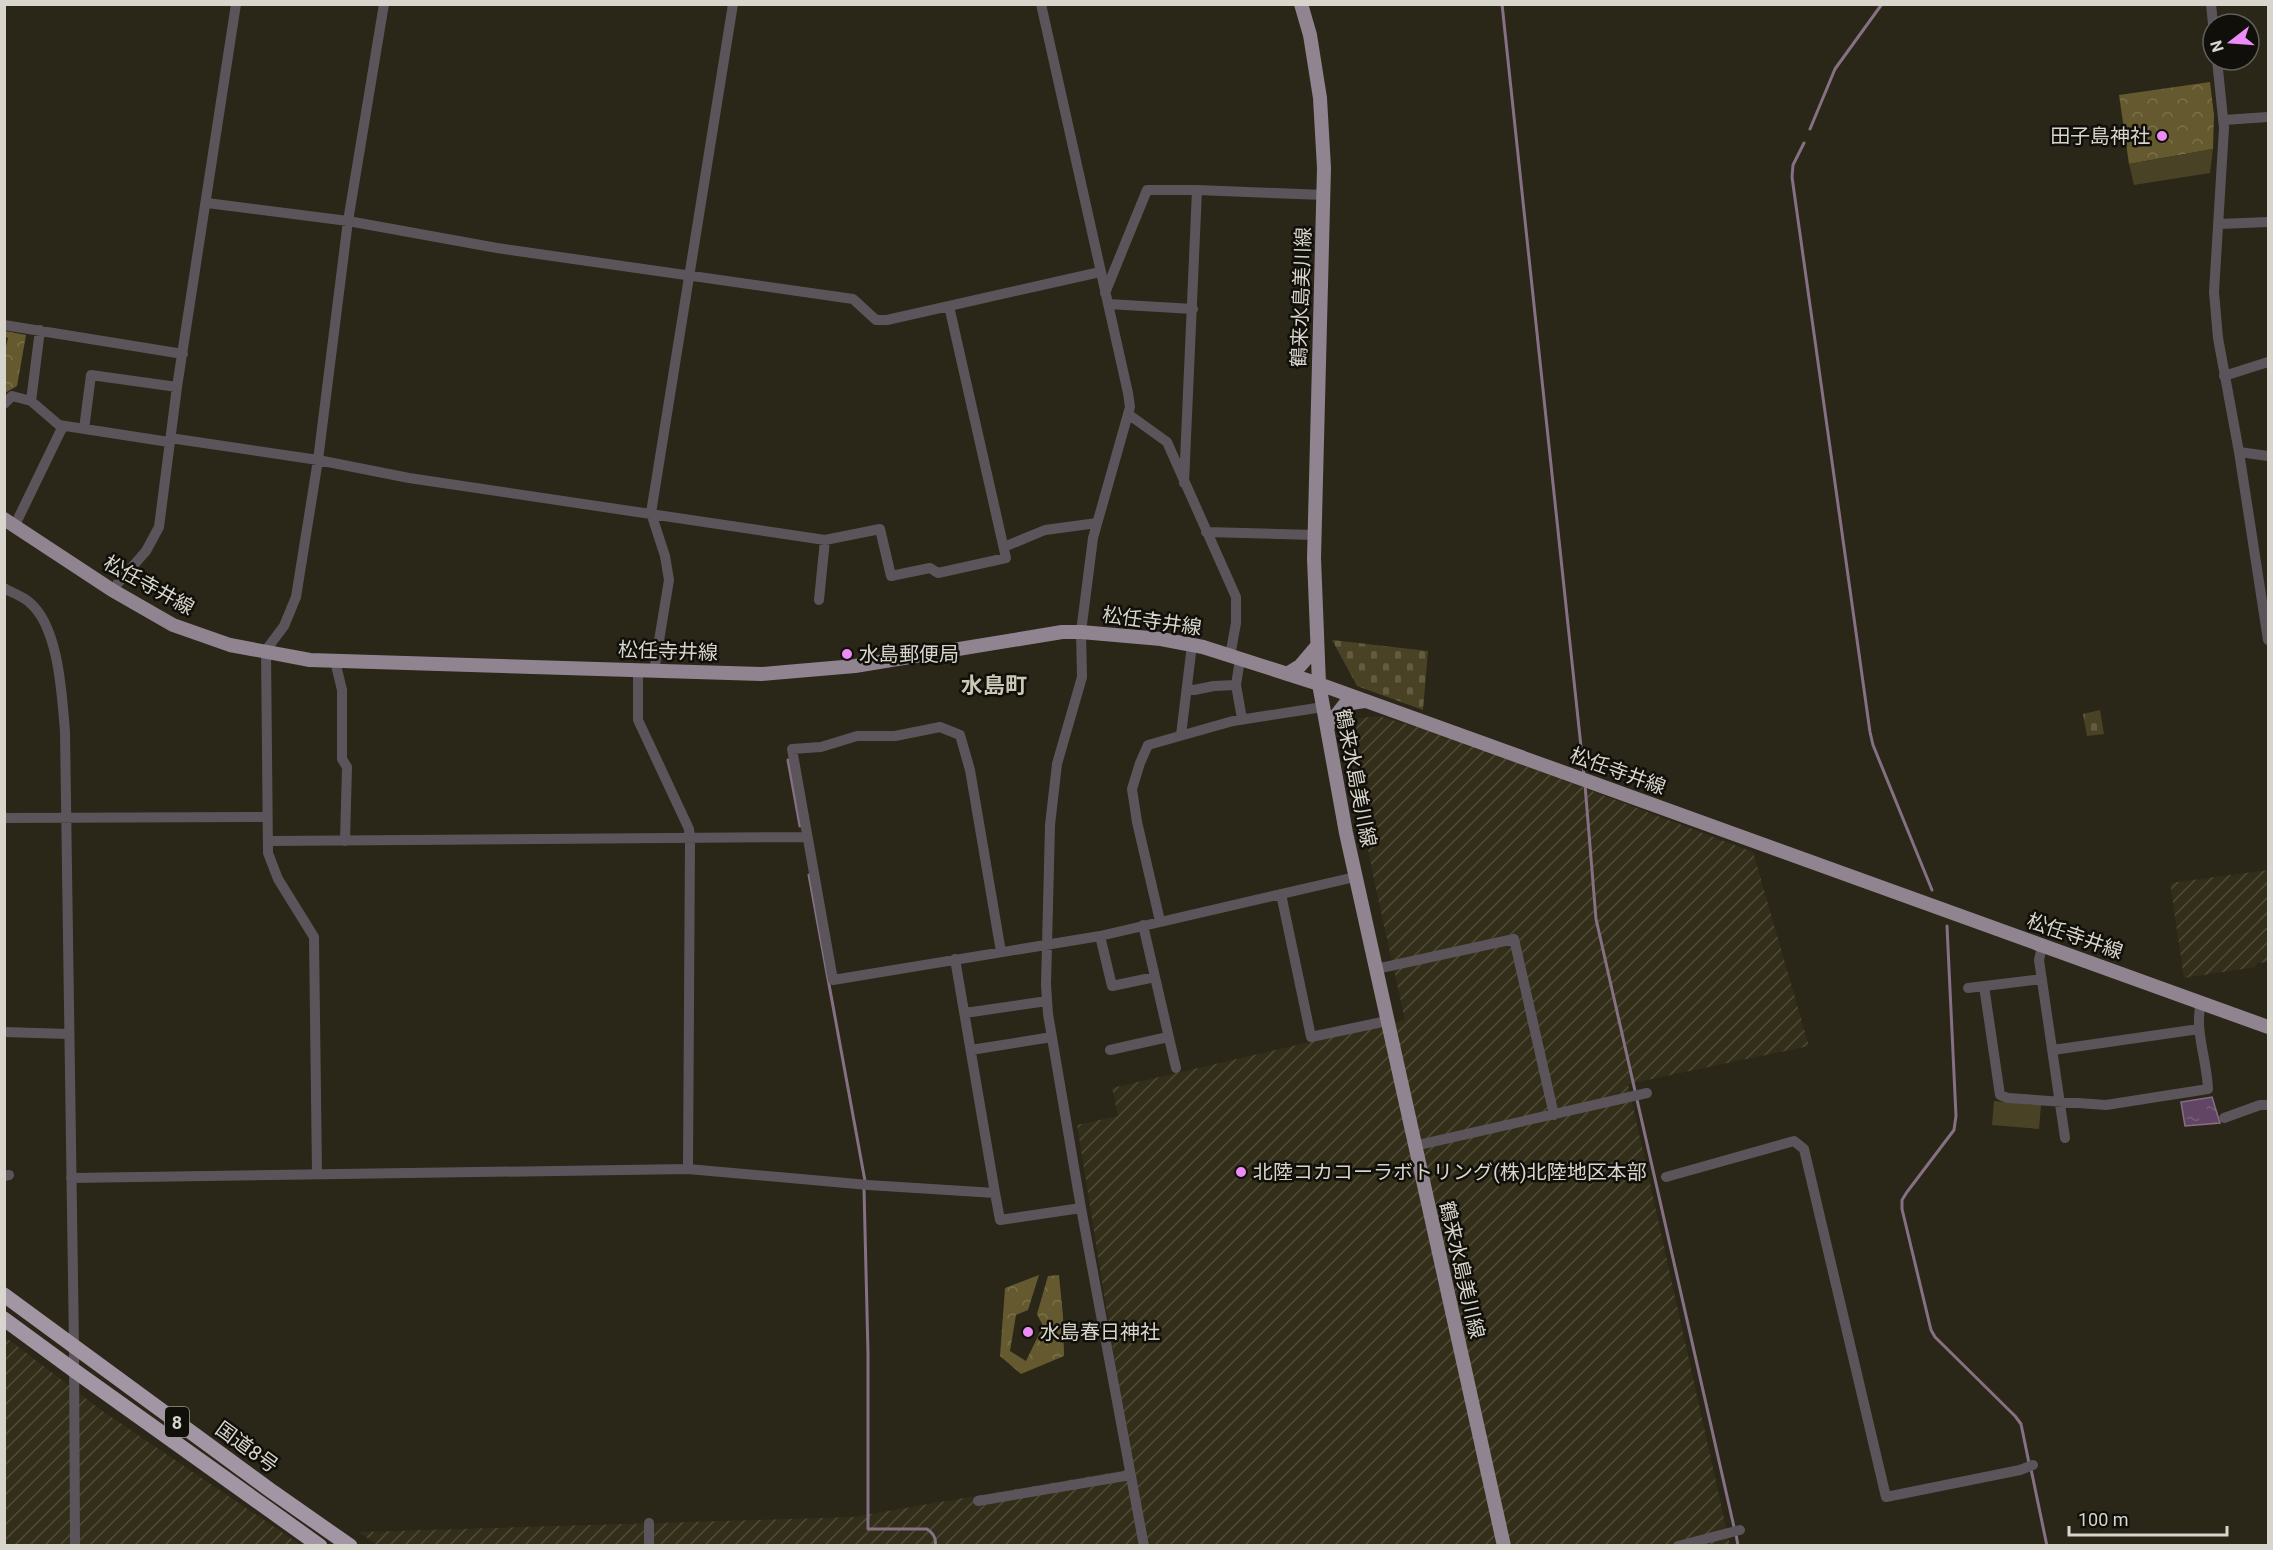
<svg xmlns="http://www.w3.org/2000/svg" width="2273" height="1550" font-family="Roboto,'Noto Sans JP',sans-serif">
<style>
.industrial{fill:url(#industrial-furrows)}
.forest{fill:url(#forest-crowns)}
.cemetery{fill:url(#cemetery-stones)}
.green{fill:#4a4225}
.water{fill:url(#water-ripples);stroke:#857084;stroke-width:1.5}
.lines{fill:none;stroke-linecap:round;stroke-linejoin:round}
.stream{stroke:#857084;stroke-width:3}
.minor{stroke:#5b555b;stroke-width:10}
.major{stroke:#8f8490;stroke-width:14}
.highway{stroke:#a396a4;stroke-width:15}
.poi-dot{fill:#ed8cf9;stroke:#110f09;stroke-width:2}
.labels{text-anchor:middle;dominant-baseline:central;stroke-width:5;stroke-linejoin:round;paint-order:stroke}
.shield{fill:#110f09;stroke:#9c9a92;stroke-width:1.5}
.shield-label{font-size:18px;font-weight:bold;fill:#d7d5cc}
.poi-label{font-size:20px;fill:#d7d5cc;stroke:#110f09;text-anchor:start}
.street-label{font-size:20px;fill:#d7d5cc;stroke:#110f09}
.quarter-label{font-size:22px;font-weight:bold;fill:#cbc7b5;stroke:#110f09}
</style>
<defs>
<pattern id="industrial-furrows" width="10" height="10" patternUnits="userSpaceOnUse" patternTransform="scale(1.5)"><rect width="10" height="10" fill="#332e19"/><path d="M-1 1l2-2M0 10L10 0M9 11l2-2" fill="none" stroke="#504b39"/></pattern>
<pattern id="forest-crowns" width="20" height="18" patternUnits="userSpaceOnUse" patternTransform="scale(1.5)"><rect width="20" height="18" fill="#655a2f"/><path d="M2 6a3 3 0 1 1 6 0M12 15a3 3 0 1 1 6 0" fill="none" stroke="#7a714c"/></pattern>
<pattern id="cemetery-stones" width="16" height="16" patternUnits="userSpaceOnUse" patternTransform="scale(1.5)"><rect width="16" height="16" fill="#4a4225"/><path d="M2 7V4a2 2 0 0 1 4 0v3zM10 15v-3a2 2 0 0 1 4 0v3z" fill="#635c43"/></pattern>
<pattern id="water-ripples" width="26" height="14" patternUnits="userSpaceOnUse" patternTransform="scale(1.5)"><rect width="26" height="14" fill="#624565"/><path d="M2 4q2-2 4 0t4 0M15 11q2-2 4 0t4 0" fill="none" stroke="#785f7a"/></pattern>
</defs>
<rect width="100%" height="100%" fill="#2a2618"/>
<!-- industrial -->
<path class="industrial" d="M1379,716L1447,736L1753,852L1809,1046L1628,1084L1730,1545L378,1546L359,1532L853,1517L1132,1469L1077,1125L1118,1116L1112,1088L1405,1020L1374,880L1343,720Z
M2268,870V962L2257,963L2256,967L2184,978L2170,883Z
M4,1336L101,1410L301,1545H5Z"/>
<!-- forest -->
<path class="forest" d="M2210,82L2214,115L2213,149L2129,164L2119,95Z
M5,331L26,335L17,386L5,393V350L8,338L5,337Z
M1039,1275L1028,1310L1016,1315L1010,1351L1026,1361L1043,1326L1037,1314L1048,1276L1059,1275L1063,1316L1064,1356L1021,1374L1000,1356L1005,1288Z"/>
<!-- cemetery -->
<path class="cemetery" d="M1332,640L1428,651L1423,710L1357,686Z
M2100,710L2104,734L2087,736L2083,714Z"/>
<!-- green -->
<path class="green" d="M2213,149L2210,173L2134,185L2129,164Z
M1994,1101L2041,1105L2039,1129L1992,1125Z"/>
<!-- water -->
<path class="water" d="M2212,1097L2220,1123L2185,1126L2181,1102Z"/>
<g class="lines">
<!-- stream -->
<path class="stream" d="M1502,4L1584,775
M1810,129L1835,69L1882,4
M1804,143L1793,165L1792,177L1870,732L1873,745L1932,890
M788,760L800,826
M1585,785L1596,919L1734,1527
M809,875L865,1181
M1947,926L1956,1116L1954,1130L1907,1192L1902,1200V1209L1931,1330L1935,1337L2015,1416L2021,1424L2029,1463
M864,1189L868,1353V1529H927C933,1533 937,1538 935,1546
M2031,1469L2047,1546
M1736,1534L1738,1546"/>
<!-- minor -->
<path class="minor" d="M1041,4L1128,393L1130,407L1093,538L1081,632L1082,677L1057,764L1050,825L1046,985L1048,1014L1081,1208L1144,1546
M2211,4L2213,24
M2217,60L2224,128L2214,292L2218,338L2239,452L2268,640
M2224,120L2268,117
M1197,190L1324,195
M207,203L348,221L497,248L853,299L876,320H887L1100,272
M2219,224L2268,222
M1105,293L1147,190H1197L1184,483
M1108,304L1193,309
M4,325L183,354
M2224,376L2268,362
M31,401L40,330
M4,404L12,396L31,401L59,425L169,442
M1128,414L1167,442L1236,597V623L1230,656
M84,429L91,375L177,387
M170,438L318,460L409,478L825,540L880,529L891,576L930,568L938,573L1006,558L949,306
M2239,452L2268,456
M15,525L63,426
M1206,532L1314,535
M1004,547L1045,530L1097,523
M4,588C12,593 22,596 29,602C59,626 62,696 65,732L74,1347L75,1546
M112,590L146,551L159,527L177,387L236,4
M819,600L825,540
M1240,659L1236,685L1242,719
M335,661L342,690V759L347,767L345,841
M638,669V720L689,829L690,839L688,1169
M654,671L669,580L665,556L651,513L733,4
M1187,689L1194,690L1214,686L1236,685
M1181,735L1192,645
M4,818L267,817
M269,841L807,837
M1281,894L1311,1037L1387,1021
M1160,921L1137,822L1132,789L1140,763L1148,745L1233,721L1323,707
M1143,925L1176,1068
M1100,936L1112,986L1155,977
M2042,946L2039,960L2065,1138
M1001,952L970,770L960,735L940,727L895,736H857L821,747L792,749L833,980L1100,936L1355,877
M955,959L995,1193
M1376,969L1514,939L1554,1115
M1984,986L2000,1095L2008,1098L2106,1105L2208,1089C2207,1059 2194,1031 2201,1002
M1968,988L2042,979
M965,1013L1047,1001
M4,1032L69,1034
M971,1050L1052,1037
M1110,1050L1168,1037
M2053,1050L2199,1029
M2224,1118L2260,1105H2268
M1414,1146L1647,1093
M317,1174L314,937L278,879L268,853L266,650L284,626L296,597L318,460L348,221L384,4
M4,1176L9,1175
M1666,1177L1794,1141L1804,1149L1886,1497L2020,1470L2033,1465
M71,1178L688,1169L868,1185L995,1193L1000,1220L1081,1208
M978,1501L1131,1475
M649,1523V1546
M1678,1546L1740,1530"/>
<!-- major -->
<path class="major" d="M1301,4L1310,35L1320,98L1324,168L1314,558L1319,684L1346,833L1504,1546
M4,519L112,590L173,625L230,645L310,660L761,674L855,666L1062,632H1081L1161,639L1203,647L1319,684L2268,1027
M1287,674L1300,666L1317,646
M1327,727L1345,704L1364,701"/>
<!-- highway -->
<path class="highway" d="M4,1295L270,1490L350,1546
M4,1319L75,1371L320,1546"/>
</g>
<!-- markers -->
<g class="poi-dot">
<circle cx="2162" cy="136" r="6"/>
<circle cx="847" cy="654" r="6"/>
<circle cx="1241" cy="1172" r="6"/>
<circle cx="1028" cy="1332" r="6"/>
</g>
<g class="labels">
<!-- shield labels -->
<rect class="shield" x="165" y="1407" width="24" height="30" rx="4.5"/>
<g class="shield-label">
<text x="177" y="1422">8</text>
</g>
<!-- poi labels -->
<g class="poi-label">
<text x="2150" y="136" text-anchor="end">田子島神社</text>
<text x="859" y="654">水島郵便局</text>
<text x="1253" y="1172">北陸コカコーラボトリング(株)北陸地区本部</text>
<text x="1040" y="1332">水島春日神社</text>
</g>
<!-- street labels -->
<g class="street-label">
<text transform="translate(1301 297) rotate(-88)">鶴来水島美川線</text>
<text transform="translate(149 585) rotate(29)">松任寺井線</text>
<text transform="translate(1152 621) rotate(8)">松任寺井線</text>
<text transform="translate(668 651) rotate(2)">松任寺井線</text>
<text transform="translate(1618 771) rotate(20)">松任寺井線</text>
<text transform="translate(1356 778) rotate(79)">鶴来水島美川線</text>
<text transform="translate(2075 936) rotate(19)">松任寺井線</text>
<text transform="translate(1462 1270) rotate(77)">鶴来水島美川線</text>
<text transform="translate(247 1447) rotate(36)">国道8号</text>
</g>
<!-- quarter labels -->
<g class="quarter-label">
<text x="994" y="685">水島町</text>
</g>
</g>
<!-- border -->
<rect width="2273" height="1550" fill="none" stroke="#d7d5cc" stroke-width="12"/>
<!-- north arrow -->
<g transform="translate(2231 42) rotate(253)"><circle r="28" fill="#110f09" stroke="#605e57" stroke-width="1.5"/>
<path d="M0-4.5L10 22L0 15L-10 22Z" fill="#ed8cf9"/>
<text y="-9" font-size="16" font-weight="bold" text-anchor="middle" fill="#d7d5cc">N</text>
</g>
<!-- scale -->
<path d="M2069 1526v9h158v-9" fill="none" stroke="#d7d5cc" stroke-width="3"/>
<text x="2078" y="1526" font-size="18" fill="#d7d5cc" stroke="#110f09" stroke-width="4.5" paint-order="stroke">100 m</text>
</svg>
